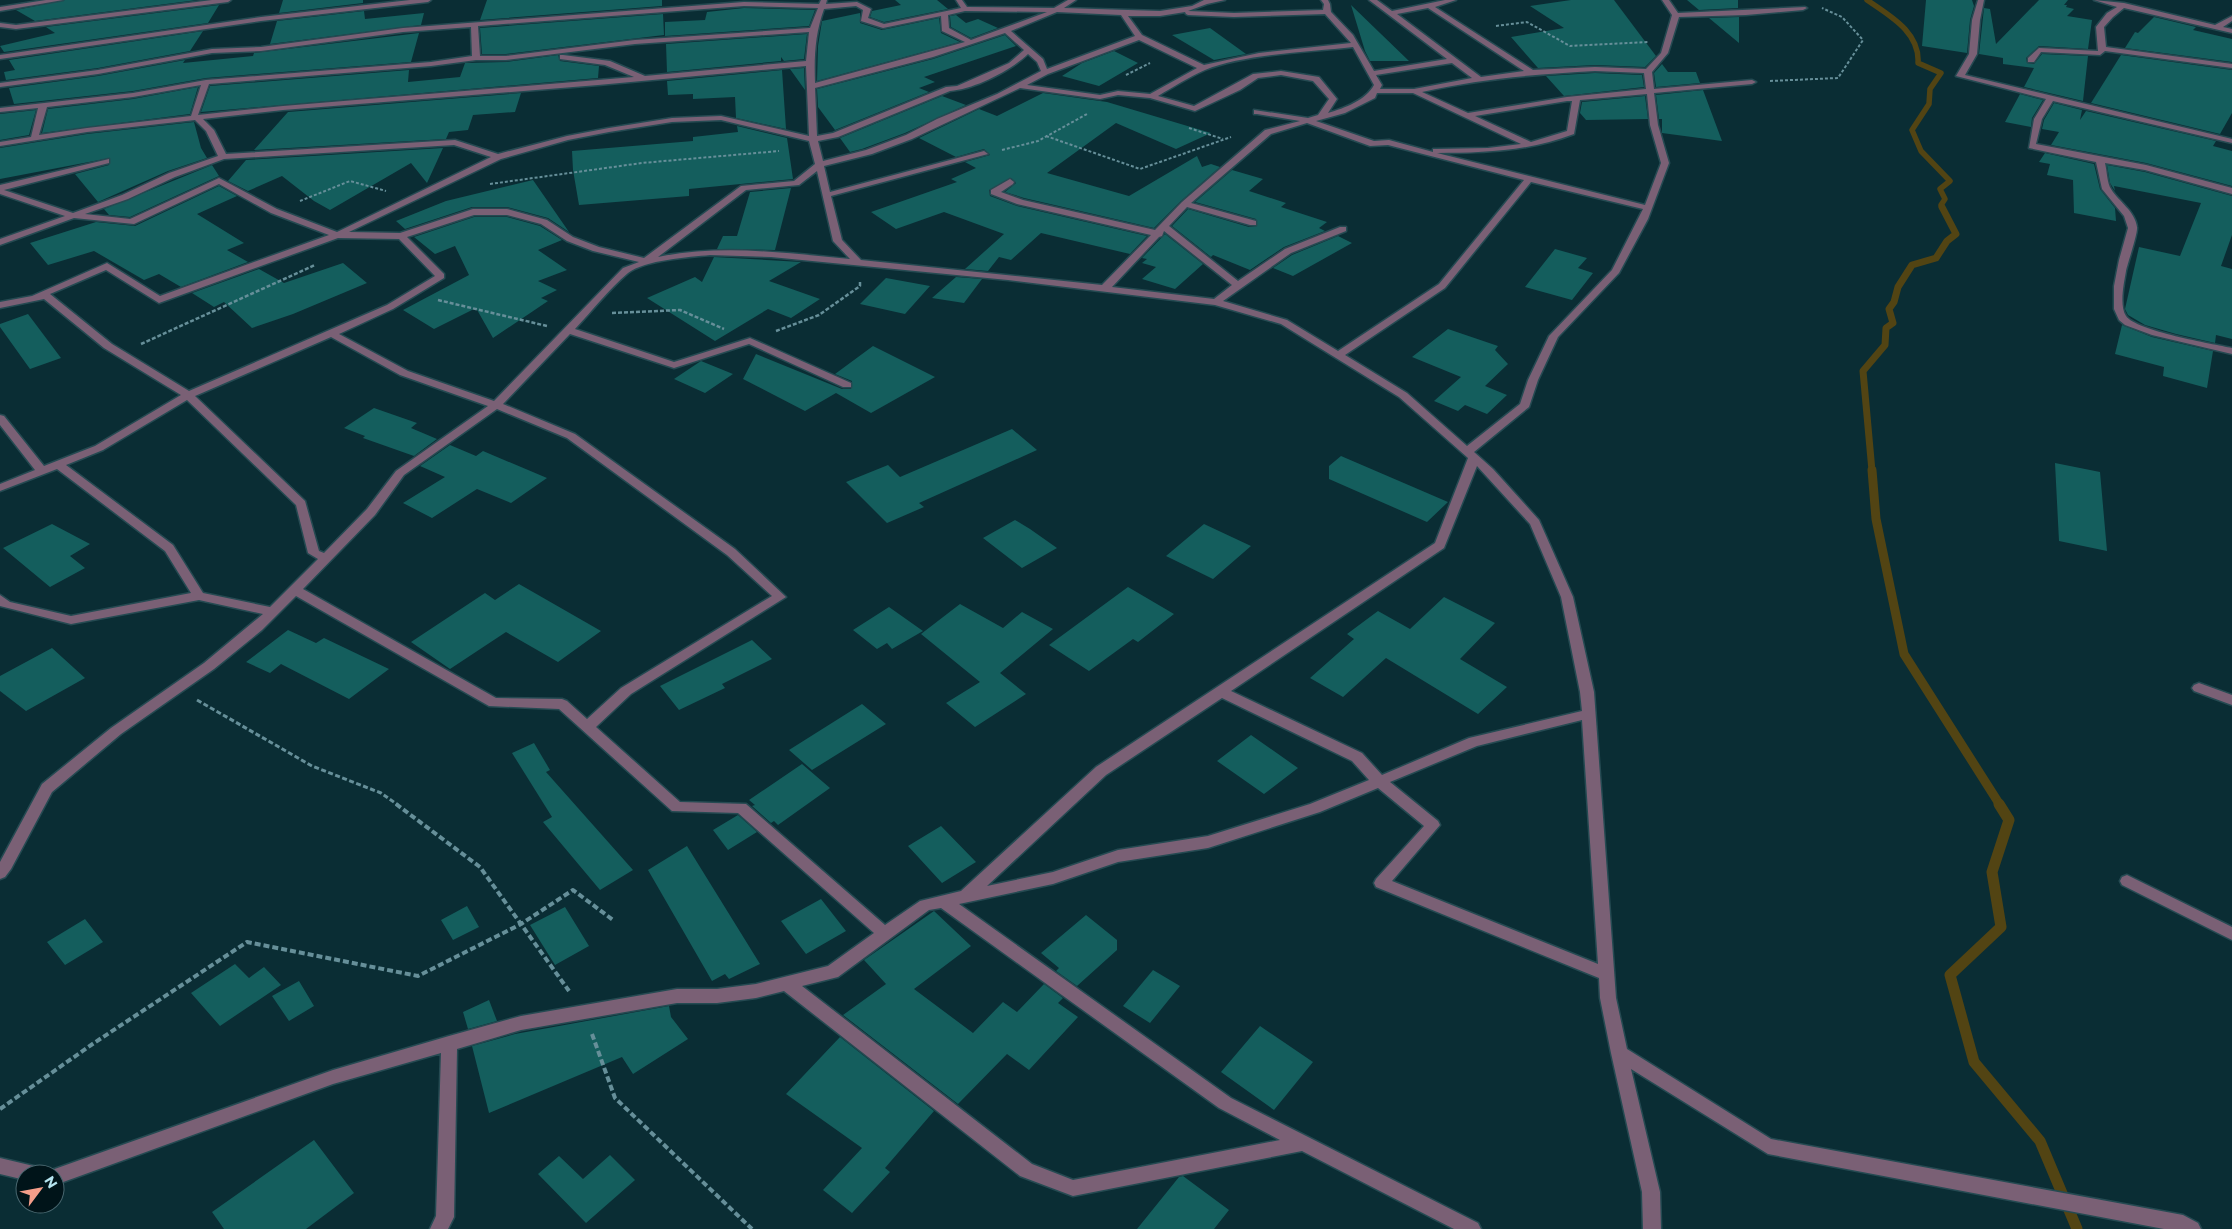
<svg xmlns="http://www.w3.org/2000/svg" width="2232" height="1229" font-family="Montserrat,sans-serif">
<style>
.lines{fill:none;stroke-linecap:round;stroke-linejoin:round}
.stream-far3{stroke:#524413;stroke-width:5.5}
.stream-far2{stroke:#524413;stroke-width:7}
.stream-far1{stroke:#524413;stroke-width:9}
.stream{stroke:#524413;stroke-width:11}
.building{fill:#145e5d}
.minor-casing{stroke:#254a52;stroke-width:3}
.path-far3{stroke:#668f99;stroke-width:2;stroke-dasharray:3 2;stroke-linecap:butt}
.path-far2{stroke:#668f99;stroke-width:2.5;stroke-dasharray:4 2;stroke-linecap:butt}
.path-far1{stroke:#668f99;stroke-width:3;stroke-dasharray:5 2.5;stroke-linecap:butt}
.path{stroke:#668f99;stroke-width:4;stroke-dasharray:6 3;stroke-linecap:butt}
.minor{fill:#7a6075;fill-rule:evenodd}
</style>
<rect width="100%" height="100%" fill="#0a2d34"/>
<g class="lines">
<!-- stream-far3 -->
<path class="stream-far3" d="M1867,0C1890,16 1920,32 1918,63L1941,73L1930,89L1929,104L1912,130L1921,151L1950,181L1940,189L1945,199L1941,205L1942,208"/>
<!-- stream-far2 -->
<path class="stream-far2" d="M1872,471L1863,371L1885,345L1886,328L1893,323L1889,309L1894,302L1898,287L1912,265L1936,258L1947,241L1956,234L1942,207"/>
<!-- stream-far1 -->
<path class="stream-far1" d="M1872,470L1876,519L1904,654L2000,805"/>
<!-- stream -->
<path class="stream" d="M1999,804L2009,820L1992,872L2001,927L1950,975L1974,1062L2040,1141L2077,1229"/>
</g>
<!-- building -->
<path class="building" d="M65,0H197L35,21L16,10Z
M283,0H363V3L279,13Z
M487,0H662V6L480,20Z
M895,0H937L948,9L884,22L870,17L872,11L901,5Z
M1571,0H1614L1656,56L1645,67L1595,65L1538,68L1511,37L1564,28L1530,6Z
M1687,0H1738V8L1699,10Z
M1926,0H1972L1974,6L1970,20L1967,53L1922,46Z
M2039,0H2068L2064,5H2067L2066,7L2074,9L2067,16L2092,20L2088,49L2039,46L2026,58L2027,63L2034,64L2042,54L2088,56L2083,101L2024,87L2034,68L2003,64V58L1979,54L1984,8L1990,9L1996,44Z
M219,5L208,23L4,52L0,46L55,33L46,27Z
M1351,5L1409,61H1370L1365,51Z
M744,8L815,10L809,26L665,36V22L705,20L707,12Z
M364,11L365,19L424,13L421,25L270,44L277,21Z
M860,13V23L882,30L939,18L941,33L960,42L817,81L818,46L822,21Z
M663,14L664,35L506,54H482L480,28Z
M956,15L966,23L978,19L998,28L971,38L951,27L950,16Z
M1739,17V43L1709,18Z
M2154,17L2196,27L2193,30L2232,39V62L2125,48L2135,32L2138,33Z
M1210,28L1246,54L1214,60L1172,35Z
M203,31L190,51L98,68L6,80L4,72L15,70L9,60Z
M419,33L411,62L206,78L133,91L14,104L9,88L98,76L185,60L183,63L253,56L254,53Z
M807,34L804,59L784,61L781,57V61L667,72L666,44Z
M1005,35L1016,46L924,77L935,82L919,88L929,92L835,130L818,107L817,89L933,59Z
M1114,51L1138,63L1099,86L1062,76L1082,63Z
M558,55L560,61L599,66L598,78L201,112L210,86L409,70L408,82L460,77L465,63L506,62Z
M2121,55L2232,70V113L2220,134L2091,103Z
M1662,64L1668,72H1696L1700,83L1656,87L1654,73Z
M804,68L805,90L790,69Z
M782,70L786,129L736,118L735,97L693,99V94L668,95L667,81Z
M1595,73L1642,75L1644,87L1564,96L1546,76Z
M198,87L190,114L42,133L48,109L133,99Z
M1703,90L1722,141L1662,133V119H1659L1656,95Z
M521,93L515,112L473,115L468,130L449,132L446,139L254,150L288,112Z
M1043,93L1107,102L1211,133L1176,149L1116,123L1047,173L1129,196L1197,156L1202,167L1211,164L1220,167L1181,201L1154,228L1024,198L1005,192L1016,183L1011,178L989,190L990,196L1017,206L1147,236L1130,254L1041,233L1011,260L999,257L988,271L965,269L1004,234L944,212L896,229L871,212L957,182L951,179L976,168L965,162L990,155L984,149L956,157L919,138L979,109L997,116Z
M2020,94L2043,100L2032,118L2031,127L2005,122Z
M942,96L966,105L905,133L862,149L850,152L840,138Z
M1645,96L1648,119L1586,120L1580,113L1582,102Z
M2054,103L2082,110L2080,120L2086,111L2216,141L2213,146L2232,151V186L2146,163L2051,145L2059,132L2042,129L2044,120Z
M36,110L29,135L0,140V114Z
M194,122L201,148L207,158L168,171L98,202L75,174L109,165L110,158L0,179V148L87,134Z
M737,126L787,138L793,179L689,189V196L579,205L573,170L572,151L693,141V137L738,132Z
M443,148L427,183L411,163L330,210L314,201L282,176L248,191L228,181L246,160Z
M2045,153L2094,164L2100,189L2115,208L2116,221L2074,213L2073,180L2047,175L2050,164L2039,162Z
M212,165L219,176L130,217L109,215L104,209Z
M2107,165L2145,172L2232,196V235L2221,266L2232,269V339L2216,335L2215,343L2176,334L2145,325L2128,315L2125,309L2139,247L2180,256L2201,203L2114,186L2115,191L2110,183Z
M1232,170L1263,179L1249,191L1286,203L1281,207L1327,222L1319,228L1325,231L1284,247L1250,270L1213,255L1211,257L1172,226L1188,209L1249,227L1257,226L1256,219L1195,202Z
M533,180L569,232L548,218L507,207H472L405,229L396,221L446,201Z
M219,186L237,196L197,214L244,243L227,250L248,262L181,287L159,274L144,280L94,251L48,265L30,243L96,222L135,226Z
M791,188L775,250L717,249L723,236H737L750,192Z
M474,217H507L540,226L562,240L538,250L567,270L538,281L557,290L541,298L548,301L493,338L476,308L434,329L403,310L469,275L455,246L435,254L414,237Z
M1165,234L1203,264L1175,289L1142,279L1156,267L1142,263L1147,259L1142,258Z
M1338,236L1352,243L1293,276L1273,268L1292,255Z
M1555,249L1587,258L1578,268L1593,273L1572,300L1525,287Z
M714,257L801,262L769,281L820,299L791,318L768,309L715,341L647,298L695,277L702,282Z
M343,263L367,283L293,314L252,328L224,302L214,307L192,293L259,269L284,283Z
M956,277L982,279L964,303L932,298Z
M886,278L930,286L905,314L860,304Z
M28,314L61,358L30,369L0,327V324Z
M2122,325L2152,337L2213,351L2207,388L2163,376L2164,367L2115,354Z
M1448,329L1498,346L1495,350L1508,364L1485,386L1507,395L1487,414L1465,405L1458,411L1434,401L1461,377L1412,357Z
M873,346L935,377L871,413L836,393L805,411L743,379L756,354L842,389H851L852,381L835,374Z
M701,361L733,374L705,393L674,379Z
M374,408L417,423L411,428L437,439L414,456L363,438L365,436L344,428Z
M1012,429L1037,450L919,503L924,507L887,523L846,482L888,465L900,477Z
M450,445L476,456L483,451L547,478L511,503L477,489L432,518L403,503L445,477L420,466Z
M1341,456L1448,502L1427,522L1329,479V466Z
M2055,463L2100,472L2107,551L2059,541Z
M1015,520L1030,529L1057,548L1022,568L983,538Z
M52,524L90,544L70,556L85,568L50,587L3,548Z
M1204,524L1251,546L1213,579L1166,556Z
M519,584L601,631L558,662L506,632L450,669L411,642L485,593L495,600Z
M1128,587L1174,614L1138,642L1133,639L1089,671L1049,645Z
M1444,597L1495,623L1460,659L1507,687L1478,714L1386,658L1343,697L1310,678L1354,639L1347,634L1378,611L1410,629Z
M960,604L1003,628L1022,612L1053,629L1000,673L1026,694L975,727L946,703L980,682L921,634Z
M889,607L923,631L892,649L887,643L877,649L853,630Z
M288,630L316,643L324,638L389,669L349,699L281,664L270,673L246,662Z
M752,640L772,659L722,684L725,688L679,710L660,686Z
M52,648L85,678L26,711L0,691V676Z
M862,704L886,724L812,770L789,750Z
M1251,735L1298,768L1264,794L1217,761Z
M534,743L550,770L546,772L633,870L600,890L543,822L552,817L512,753Z
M802,764L830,788L778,825L774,821L771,823L752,806L755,805L749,800Z
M738,815L757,832L728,850L713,830Z
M941,826L976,862L942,883L908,846Z
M687,846L760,964L729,979L725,974L712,981L648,870Z
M821,899L846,931L806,954L781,921Z
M467,906L479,927L453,940L441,920Z
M565,907L589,946L555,965L530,925Z
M934,911L971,946L914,989L973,1033L1003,1002L1017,1012L1044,984L1063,998L1058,1003L1078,1017L1029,1070L1007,1054L958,1104L843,1015L886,984L864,960Z
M1086,915L1117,940V950L1077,986L1056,971L1059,968L1041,953Z
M85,919L103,942L65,965L47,942Z
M235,964L249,978L264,967L281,985L220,1026L191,993Z
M1153,970L1180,986L1150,1023L1123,1006Z
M299,981L314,1006L289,1021L272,996Z
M489,1000L497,1021L468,1029L463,1012Z
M669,1006L671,1017L688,1039L633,1074L622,1057L489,1113L472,1046L515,1034Z
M1260,1026L1313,1062L1274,1110L1221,1072Z
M840,1037L934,1111L885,1168L890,1172L852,1213L823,1190L862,1148L786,1094Z
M314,1140L354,1193L306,1229H224L212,1212Z
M610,1155L635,1180L586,1223L538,1174L559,1156L583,1179Z
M1183,1176L1229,1210L1214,1229H1137L1179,1177Z"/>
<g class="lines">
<!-- minor casing -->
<g class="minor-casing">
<path id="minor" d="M46,0H63L0,11V7Z
M212,0H231L228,2L16,29L0,27V23L16,25Z
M410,0H431L428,2L261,21L0,59V55L261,17Z
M821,0H827L826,4L857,2L871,9L868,18L884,24L961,8L956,0H962L967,7L1054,8L1068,0H1076L1064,8L1160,11L1192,6L1204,0H1225L1207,4L1188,11L1234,13L1323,10L1324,4L1321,0H1328L1330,4L1331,12L1353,35L1374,71L1447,59L1369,0H1377L1392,11L1445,0H1456L1435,7L1533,70L1595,67L1646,69L1661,53L1672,15L1662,0H1669L1678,13L1805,7L1807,8L1803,10L1746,15L1679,17L1668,53L1652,72L1654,89L1752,80L1756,82L1752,84L1654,93L1658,125L1669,163L1648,219L1619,273L1558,337L1538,380L1529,407L1474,452L1493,469L1539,520L1573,597L1594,692L1616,998L1627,1049L1771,1139L2183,1215L2198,1223L2201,1229H2164L1768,1154L1631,1069L1660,1192L1661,1229H1643L1642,1192L1611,1053L1600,998L1599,978L1376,887L1374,883L1376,879L1424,826L1378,788L1320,812L1208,848L1118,862L1053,884L959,904L1231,1098L1478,1223L1481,1229H1454L1302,1151L1073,1196L1020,1176L784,991L756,998L717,1003H677L521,1030L457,1049L454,1217L448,1229H430L436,1216L441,1053L333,1084L55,1185V1174H48L49,1171L333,1070L449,1036L521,1016L677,989H717L756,984L828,966L874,933L738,813L672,811L559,709L489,706L296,596L262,630L214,669L121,734L52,792L11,869L5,877L0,879V862L42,784L111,728L204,663L263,614L199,600L71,624L0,606V595L10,602L71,616L191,593L165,551L57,469L0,491V484L35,470L0,425V415L4,416L44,466L95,446L181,395L104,348L44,299L0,308V302L32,296L107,263L160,296L329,235L271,213L219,184L134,224L74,218L0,245V239L65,216L0,194V185L109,159V163L4,190L73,213L122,195L169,173L218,156L206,131L195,120L87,132L0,146V142L31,137L38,108L0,112V108L133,93L206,80L431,62L472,56L471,27L403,32L261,51L212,53L98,74L0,87V83L98,70L212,49L261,47L403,28L744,2L819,4ZM744,6L818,8L810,28L635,40L506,56H480L478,26ZM856,6L863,10L861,21L883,28L941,16L942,31L965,42L815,83C814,57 815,34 824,9ZM1428,8L1524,71L1481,77L1397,14ZM965,11L1047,12L971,40L949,28L948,15ZM1057,12L1121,15L1135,36L1047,69L1043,59L1011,31ZM1185,12L1186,14L1188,15L1234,17L1325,14L1351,43L1259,53L1204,65L1142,35L1128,16H1160ZM809,32L806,61L645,76L610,61L563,55H560V59L605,65L634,77L283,106L198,115L209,84L431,66L476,60H506L635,44ZM1005,33L1024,50L1009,63L957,86L946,87L833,133L817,136L815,88L933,57ZM1139,40L1197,68L1150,94L1118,91L1100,95L1027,85L1048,74ZM1353,47L1374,85C1366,100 1345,108 1328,113L1337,99L1319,77L1281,71L1253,74L1194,106L1158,96C1173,87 1189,77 1205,70C1243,54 1311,52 1353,47ZM1028,54L1037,62L1041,71L997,94L937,119L906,135L866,150L823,161L818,141L838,137L950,91C975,89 1010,71 1028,54ZM1452,63L1472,78L1414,89H1380L1382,85L1376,75ZM806,66L809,136L721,116L672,118L609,128L567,136L498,154L455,140L226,154L214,130L203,119L283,110L598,85ZM1595,71L1644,73L1646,89L1567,97L1468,113L1422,92C1479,79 1537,74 1595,71ZM1281,75L1313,81L1329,99L1318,115L1308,118L1254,110V114H1257L1300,121L1265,130L1182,202L1155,230L1023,200L1001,192L1013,184L1014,182L1010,179L991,190V194L1017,204L1151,235L1102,285L861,260L842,240L831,196L988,154L984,151L830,192L824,166L872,154L912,139L1020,88L1100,99L1118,95L1150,98L1195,111L1240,90L1258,78ZM201,85L191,116L87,128L39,135L47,107L133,97ZM1377,93H1413L1521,144L1488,148L1436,149H1433V152L1389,140L1374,141L1316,121L1345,113L1375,98ZM1647,94L1650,125L1661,163L1645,205L1437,153C1484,153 1530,151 1574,134L1580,100ZM1567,101H1572L1567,131L1531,142L1475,116ZM721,120L809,141L815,164L794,181L741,186L644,258L599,247L573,237L547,220L507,209H473L400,233L349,232L501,159L568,140L609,132L672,122ZM1307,123L1370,146L1388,145L1524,180L1439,284L1338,351L1287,320L1223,301L1291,253L1346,231V227H1340L1285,249L1238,281L1169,226L1187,207L1250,225H1256V221L1191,203L1271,134ZM454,145L491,157L337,232L277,209L219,178L130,219L85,214L128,199L175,177L224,159ZM817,171L833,241L850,259C785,253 722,244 658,257L746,190L799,185ZM1531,182L1643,209L1612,270L1549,336L1528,380L1520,404L1467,446L1407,393L1345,355L1445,288ZM474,215H507L541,224L567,241L593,251L639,262L623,268L494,401L408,371L339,334L393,309L444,278V274L407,237ZM1164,231L1232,285L1214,299L1112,287L1159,237L1162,236ZM338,238L399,239L435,276L387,305L189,391L112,344L50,294L106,270L159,303ZM710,255L771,257L1008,280L1215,305L1281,324L1399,397L1468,458L1435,543L1096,767L961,891L920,901L885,925L746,804L680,802L596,727L631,694L786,597L735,549L575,434L503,404L570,334L674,368L749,344L843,387H851V383L750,338L674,362L575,329C592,311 609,289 628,273C645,260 689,257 710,255ZM331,337L400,375L488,406L396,471L367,509L324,553L319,551L305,501L195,396ZM187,400L296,505L308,553L318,559L270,607L203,593L173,545L66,465L103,450ZM497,409L567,438L727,555L772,596L621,688L587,719L567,701L562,699L496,698L303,589L375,515L404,475ZM1477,466L1530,524L1561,597L1580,692L1582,711L1469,738L1382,775L1362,753L1231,691L1444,548ZM1222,698L1352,761L1369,780L1310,804L1208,836L1118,850L1053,872L987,886L1106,775ZM1582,720L1598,964L1392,881L1440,825L1438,821L1390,782L1477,746ZM941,908L1219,1108L1280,1140L1073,1180L1032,1164L802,986L838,977L929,910Z
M1978,0H1984L1980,20L1977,54L1965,75L2232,139V143L2053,101L2042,119L2036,144L2146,165L2232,188V194L2145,170L2105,163C2107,171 2107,183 2111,189C2119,202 2135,211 2137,227C2138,233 2128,262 2126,271C2124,283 2119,305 2126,316C2136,331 2213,344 2232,348V354L2152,335L2125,325L2119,320L2114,309V286L2119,260L2128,228L2124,216L2102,189L2096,162L2029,148L2034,119L2046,99L1956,76L1969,54L1972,20Z
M2094,0L2124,3L2215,25L2232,16V21L2223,27L2232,29V33L2124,8L2113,17L2104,27L2106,47L2232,64V68L2105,51L2100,55L2041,52L2034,62H2028V58L2039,48L2098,51L2096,27L2107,13L2117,7Z
M2199,683L2232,695V705L2194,691L2192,688L2194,685Z
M2127,875L2232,927V940L2122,885L2120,881L2122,877Z
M0,1158L42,1168L45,1174H25V1180L0,1174Z"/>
</g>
<!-- path-far3 -->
<path class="path-far3" d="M1496,26L1527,22L1570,46L1648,42
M1126,75L1150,63
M1770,81L1838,78L1863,40L1842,17L1822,8
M1189,128L1223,139
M1046,136L1140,169L1231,137
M1002,150L1038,141L1087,114
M490,184L642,163L779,151
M300,201L350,181L386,191"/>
<!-- path-far2 -->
<path class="path-far2" d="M438,300L547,326
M612,313L680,310L724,329
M776,331L819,315L860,286V281
M141,344L315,265"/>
<!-- path-far1 -->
<path class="path-far1" d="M197,700L312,766L381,793L398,805"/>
<!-- path -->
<path class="path" d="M396,804L480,867L569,991
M592,1034L615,1098L752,1229
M0,1109L94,1043L247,942L418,976L521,924L573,890L613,920"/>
<!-- minor -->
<use href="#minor" class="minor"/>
</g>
<!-- north arrow -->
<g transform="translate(40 1189) rotate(58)"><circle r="24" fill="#001419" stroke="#48676f"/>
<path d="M0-4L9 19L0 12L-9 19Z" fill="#f49e8a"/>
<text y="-8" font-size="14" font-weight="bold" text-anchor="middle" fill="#b5e4ef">N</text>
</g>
</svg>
